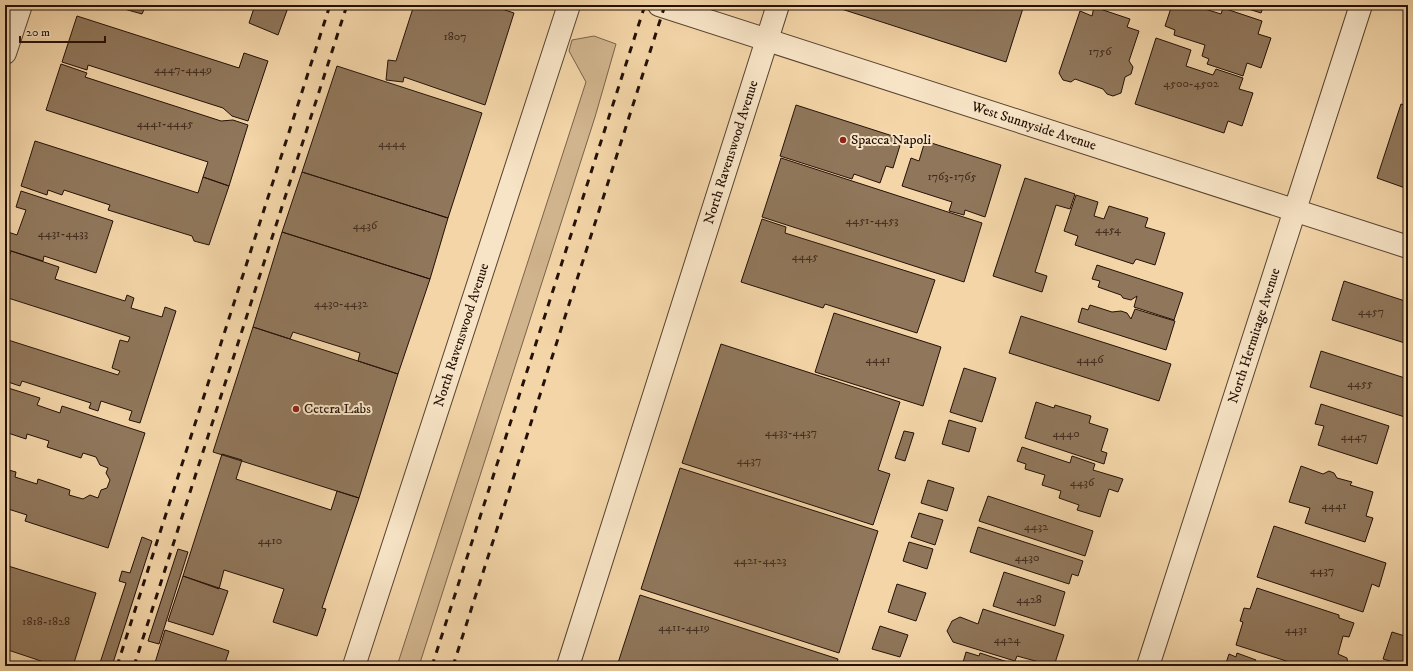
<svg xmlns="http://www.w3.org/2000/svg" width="1413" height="671" font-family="'IM FELL DW Pica',serif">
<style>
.green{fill:#d0b48d;stroke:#7a624a}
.building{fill:#90775b;stroke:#241107}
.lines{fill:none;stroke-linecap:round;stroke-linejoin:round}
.minor-casing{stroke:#58422f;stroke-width:24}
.minor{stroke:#f7e4c6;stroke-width:22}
.rail{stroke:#241107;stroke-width:3;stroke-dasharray:7 7;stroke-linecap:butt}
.poi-dot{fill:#8f2418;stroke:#f7e4c6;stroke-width:1.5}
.labels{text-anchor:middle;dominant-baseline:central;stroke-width:4;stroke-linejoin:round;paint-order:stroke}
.number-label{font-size:12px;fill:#3f2a1c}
.street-label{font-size:14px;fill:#241107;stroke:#f7e4c6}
.poi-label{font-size:14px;fill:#241107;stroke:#f7e4c6;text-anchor:start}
</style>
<rect width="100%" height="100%" fill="#f3d5a8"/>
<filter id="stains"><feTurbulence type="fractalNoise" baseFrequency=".005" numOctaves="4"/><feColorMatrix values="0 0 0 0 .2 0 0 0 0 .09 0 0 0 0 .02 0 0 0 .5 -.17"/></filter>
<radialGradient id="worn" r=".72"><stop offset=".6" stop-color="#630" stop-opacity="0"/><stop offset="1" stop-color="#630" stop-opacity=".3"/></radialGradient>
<!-- green -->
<path class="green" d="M594,36L616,44L595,117L419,666H397L586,82L569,51L572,40Z"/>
<!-- building -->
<path class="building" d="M110,5H146L142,14Z
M255,5H289L278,35L249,23Z
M414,5H490L514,13L485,105L404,77L403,82L386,80L388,60L396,61Z
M829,5H1024L1006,62Z
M1172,5L1180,7L1181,5H1192L1221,14L1223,8L1262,21L1258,34L1271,38L1261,68L1247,63L1243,76L1207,64L1209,59L1202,56L1205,45L1174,35L1175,30L1165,26Z
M1236,5H1264L1261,13Z
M1094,7L1130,19L1127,27L1139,31L1129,61L1133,67L1131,74L1125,77L1121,93L1113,96L1107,94L1103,89L1075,79L1071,82L1063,80L1059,73L1080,11L1092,16Z
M77,16L239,68L244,53L268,61L248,121L232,116L223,108L88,65L87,70L62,62Z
M1156,38L1191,50L1186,66L1213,75L1216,69L1243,78L1239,89L1253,93L1242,126L1228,121L1224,133L1135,104Z
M61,64L87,73L85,77L221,121L233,120L248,125L229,186L203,177L208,162L46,110Z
M337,66L482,113L448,218L302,172Z
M1401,104L1408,106V189L1377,178Z
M796,105L902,139L893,168L886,166L880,183L854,174L852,179L780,156Z
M35,141L198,193L203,177L229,186L209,245L194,241L192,236L108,210L110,205L64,190L62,195L48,190L47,195L21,186Z
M925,141L1001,165L985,217L965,210L964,215L949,211L952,202L902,186L911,158L919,161Z
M781,158L982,223L964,282L762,217Z
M302,172L448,218L430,279L282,232Z
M1025,178L1075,194L1070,209L1056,205L1035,272L1047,276L1042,292L993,276Z
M21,191L113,221L96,273L44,256L43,261L5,249V242L8,232L17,235L26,210L16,207Z
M1076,195L1098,202L1094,216L1104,219L1109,206L1148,218L1145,227L1165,233L1155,265L1136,259L1133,264L1075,245L1078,236L1064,231Z
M762,219L786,227L785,233L935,280L917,333L825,304L823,308L741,282Z
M282,232L430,279L398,374L358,361L360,353L293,332L290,339L253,327Z
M11,251L59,267L55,279L125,301L127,295L134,298L131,308L162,317L165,307L176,311L140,423L129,420L132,411L101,401L98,411L89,408L91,403L22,381L20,386L5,381V339L118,375L120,371L112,368L120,340L128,342L130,337L5,297V270Z
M1097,265L1183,293L1174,320L1134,307L1137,296L1131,300L1123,298L1121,295L1098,287L1100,281L1092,279Z
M1344,281L1408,302V344L1332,320Z
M1090,305L1112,312L1121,311L1127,313L1131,319L1135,309L1175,321L1166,350L1078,322L1082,308L1088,310Z
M834,313L941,347L923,406L815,372Z
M1021,316L1171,364L1159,401L1009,353Z
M253,327L398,374L359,498L213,452Z
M721,344L900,402L878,470L890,474L873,525L682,463Z
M1321,351L1408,379V418L1310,387Z
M964,368L996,378L982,422L950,412Z
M5,387L40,398L37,405L60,413L62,406L145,433L108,548L25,521L27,515L5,508V510V469L16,472L15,477L37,484L38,479L70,490L69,495L83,499L90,495L98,498L101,490L107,488L110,480L106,473L108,468L100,465L96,457L83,453L81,458L47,447L49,441L27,434L26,439L5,432Z
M1036,402L1054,408L1055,405L1091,416L1089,423L1108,429L1101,451L1107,453L1104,464L1025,438Z
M1321,404L1389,426L1377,464L1318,445L1324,426L1315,424Z
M949,420L976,428L969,452L942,444Z
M904,431L914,433L905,461L895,458Z
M1022,447L1070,463L1072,456L1095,464L1093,470L1123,479L1118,492L1109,489L1100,517L1077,510L1079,505L1059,498L1061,491L1042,485L1045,475L1025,469L1026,464L1017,461Z
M222,454L242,460L236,479L331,510L337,491L359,498L322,608L326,609L317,636L273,622L284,589L224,570L219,589L183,576Z
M1301,466L1323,474L1329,471L1334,473L1337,478L1352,482L1350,485L1373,492L1366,516L1373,518L1365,542L1305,523L1310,508L1289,502Z
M680,468L878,531L839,653L641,589Z
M928,480L954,488L947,511L921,503Z
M988,496L1093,531L1085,556L979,521Z
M919,513L943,520L935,545L911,537Z
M1274,526L1386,563L1379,587L1372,584L1363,612L1257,577Z
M978,527L1083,561L1078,576L1072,574L1069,584L970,552Z
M142,537L152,541L112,666H99L126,583L119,581L122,571L130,573Z
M909,542L933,549L927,569L903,561Z
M178,549L188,552L159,644L148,641Z
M5,565L96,593L73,666H56L5,649Z
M1004,572L1065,592L1055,626L993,606Z
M183,576L228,591L213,635L168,621Z
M897,584L926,593L916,621L888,612Z
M1257,588L1339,615V618L1354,623L1349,637L1343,636L1338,654L1347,658L1348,666H1302L1236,645L1243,622L1240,621L1244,608L1250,609Z
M640,595L838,659L836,666H617Z
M983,609L1064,635L1054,666L1017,656L1015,661L953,642L947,631L952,621L960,617L978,624Z
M1408,620V633L1404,632Z
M880,626L908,635L900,657L872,649Z
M165,630L229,651L224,666H154Z
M1392,632L1408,637V666L1383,659Z
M966,652L979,656L980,653L1020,666H962Z
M1237,653L1256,660L1254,665L1258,666H1225L1229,654L1236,657Z
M865,662L878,666H864Z"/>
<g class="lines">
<!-- minor casing -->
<g class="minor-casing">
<g id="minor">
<path id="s1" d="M659,5L1408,247"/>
<path d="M5,53L21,5"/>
<path id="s2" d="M354,666L569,5"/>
<path id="s3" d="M568,666L778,5"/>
<path id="s4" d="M1148,666L1361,5"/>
</g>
</g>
<!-- minor -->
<use href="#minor" class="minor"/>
<!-- rail -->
<path class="rail" d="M117,666L330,5
M134,666L347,5
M432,666L645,5
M453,666L665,5"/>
</g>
<!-- markers -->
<g class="poi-dot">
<circle cx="843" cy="140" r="4"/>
<circle cx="296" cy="409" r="4"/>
</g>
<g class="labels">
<!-- number labels -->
<g class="number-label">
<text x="455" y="36">1807</text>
<text x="1100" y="51">1756</text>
<text x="183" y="69">4447-4449</text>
<text x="1191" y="83">4500-4502</text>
<text x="165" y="123">4441-4445</text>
<text x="392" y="143">4444</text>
<text x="952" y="176">1763-1765</text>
<text x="872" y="220">4451-4453</text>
<text x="365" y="225">4436</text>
<text x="1108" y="229">4454</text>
<text x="63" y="233">4431-4433</text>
<text x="805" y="256">4445</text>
<text x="341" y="303">4430-4432</text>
<text x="1371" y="311">4457</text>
<text x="878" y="359">4441</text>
<text x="1090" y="359">4446</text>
<text x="1360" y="383">4455</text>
<text x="791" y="432">4433-4437</text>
<text x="1066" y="433">4440</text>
<text x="1354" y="436">4447</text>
<text x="749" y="460">4437</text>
<text x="1082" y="482">4436</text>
<text x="1334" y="505">4441</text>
<text x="1036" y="526">4432</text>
<text x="270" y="540">4410</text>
<text x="1027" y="557">4430</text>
<text x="760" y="560">4421-4423</text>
<text x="1322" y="570">4437</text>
<text x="1029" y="599">4428</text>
<text x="46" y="621">1818-1828</text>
<text x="684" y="627">4411-4419</text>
<text x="1296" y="629">4431</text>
<text x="1007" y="639">4424</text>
</g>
<!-- street labels -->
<g class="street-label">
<text stroke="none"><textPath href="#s1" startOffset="394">West Sunnyside Avenue</textPath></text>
<text stroke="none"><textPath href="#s3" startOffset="539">North Ravenswood Avenue</textPath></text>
<text stroke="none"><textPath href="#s2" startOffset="348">North Ravenswood Avenue</textPath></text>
<text stroke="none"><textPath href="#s4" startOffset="347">North Hermitage Avenue</textPath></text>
</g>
<!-- poi labels -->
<g class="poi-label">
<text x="851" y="140">Spacca Napoli</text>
<text x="304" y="409">Cetera Labs</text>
</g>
</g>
<!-- margin -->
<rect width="1413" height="671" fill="none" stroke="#f3d5a8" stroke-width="20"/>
<rect x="6" y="6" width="1401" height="659" fill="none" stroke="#241107" stroke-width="2"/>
<rect x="10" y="10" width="1393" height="651" fill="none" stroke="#241107"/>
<!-- scale -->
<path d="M20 36v6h85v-6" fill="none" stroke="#241107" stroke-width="2"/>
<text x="26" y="36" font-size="12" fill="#241107" stroke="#f7e4c6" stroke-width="3" paint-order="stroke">20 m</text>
<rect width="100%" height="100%" filter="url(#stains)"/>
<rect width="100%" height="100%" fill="url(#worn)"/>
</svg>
